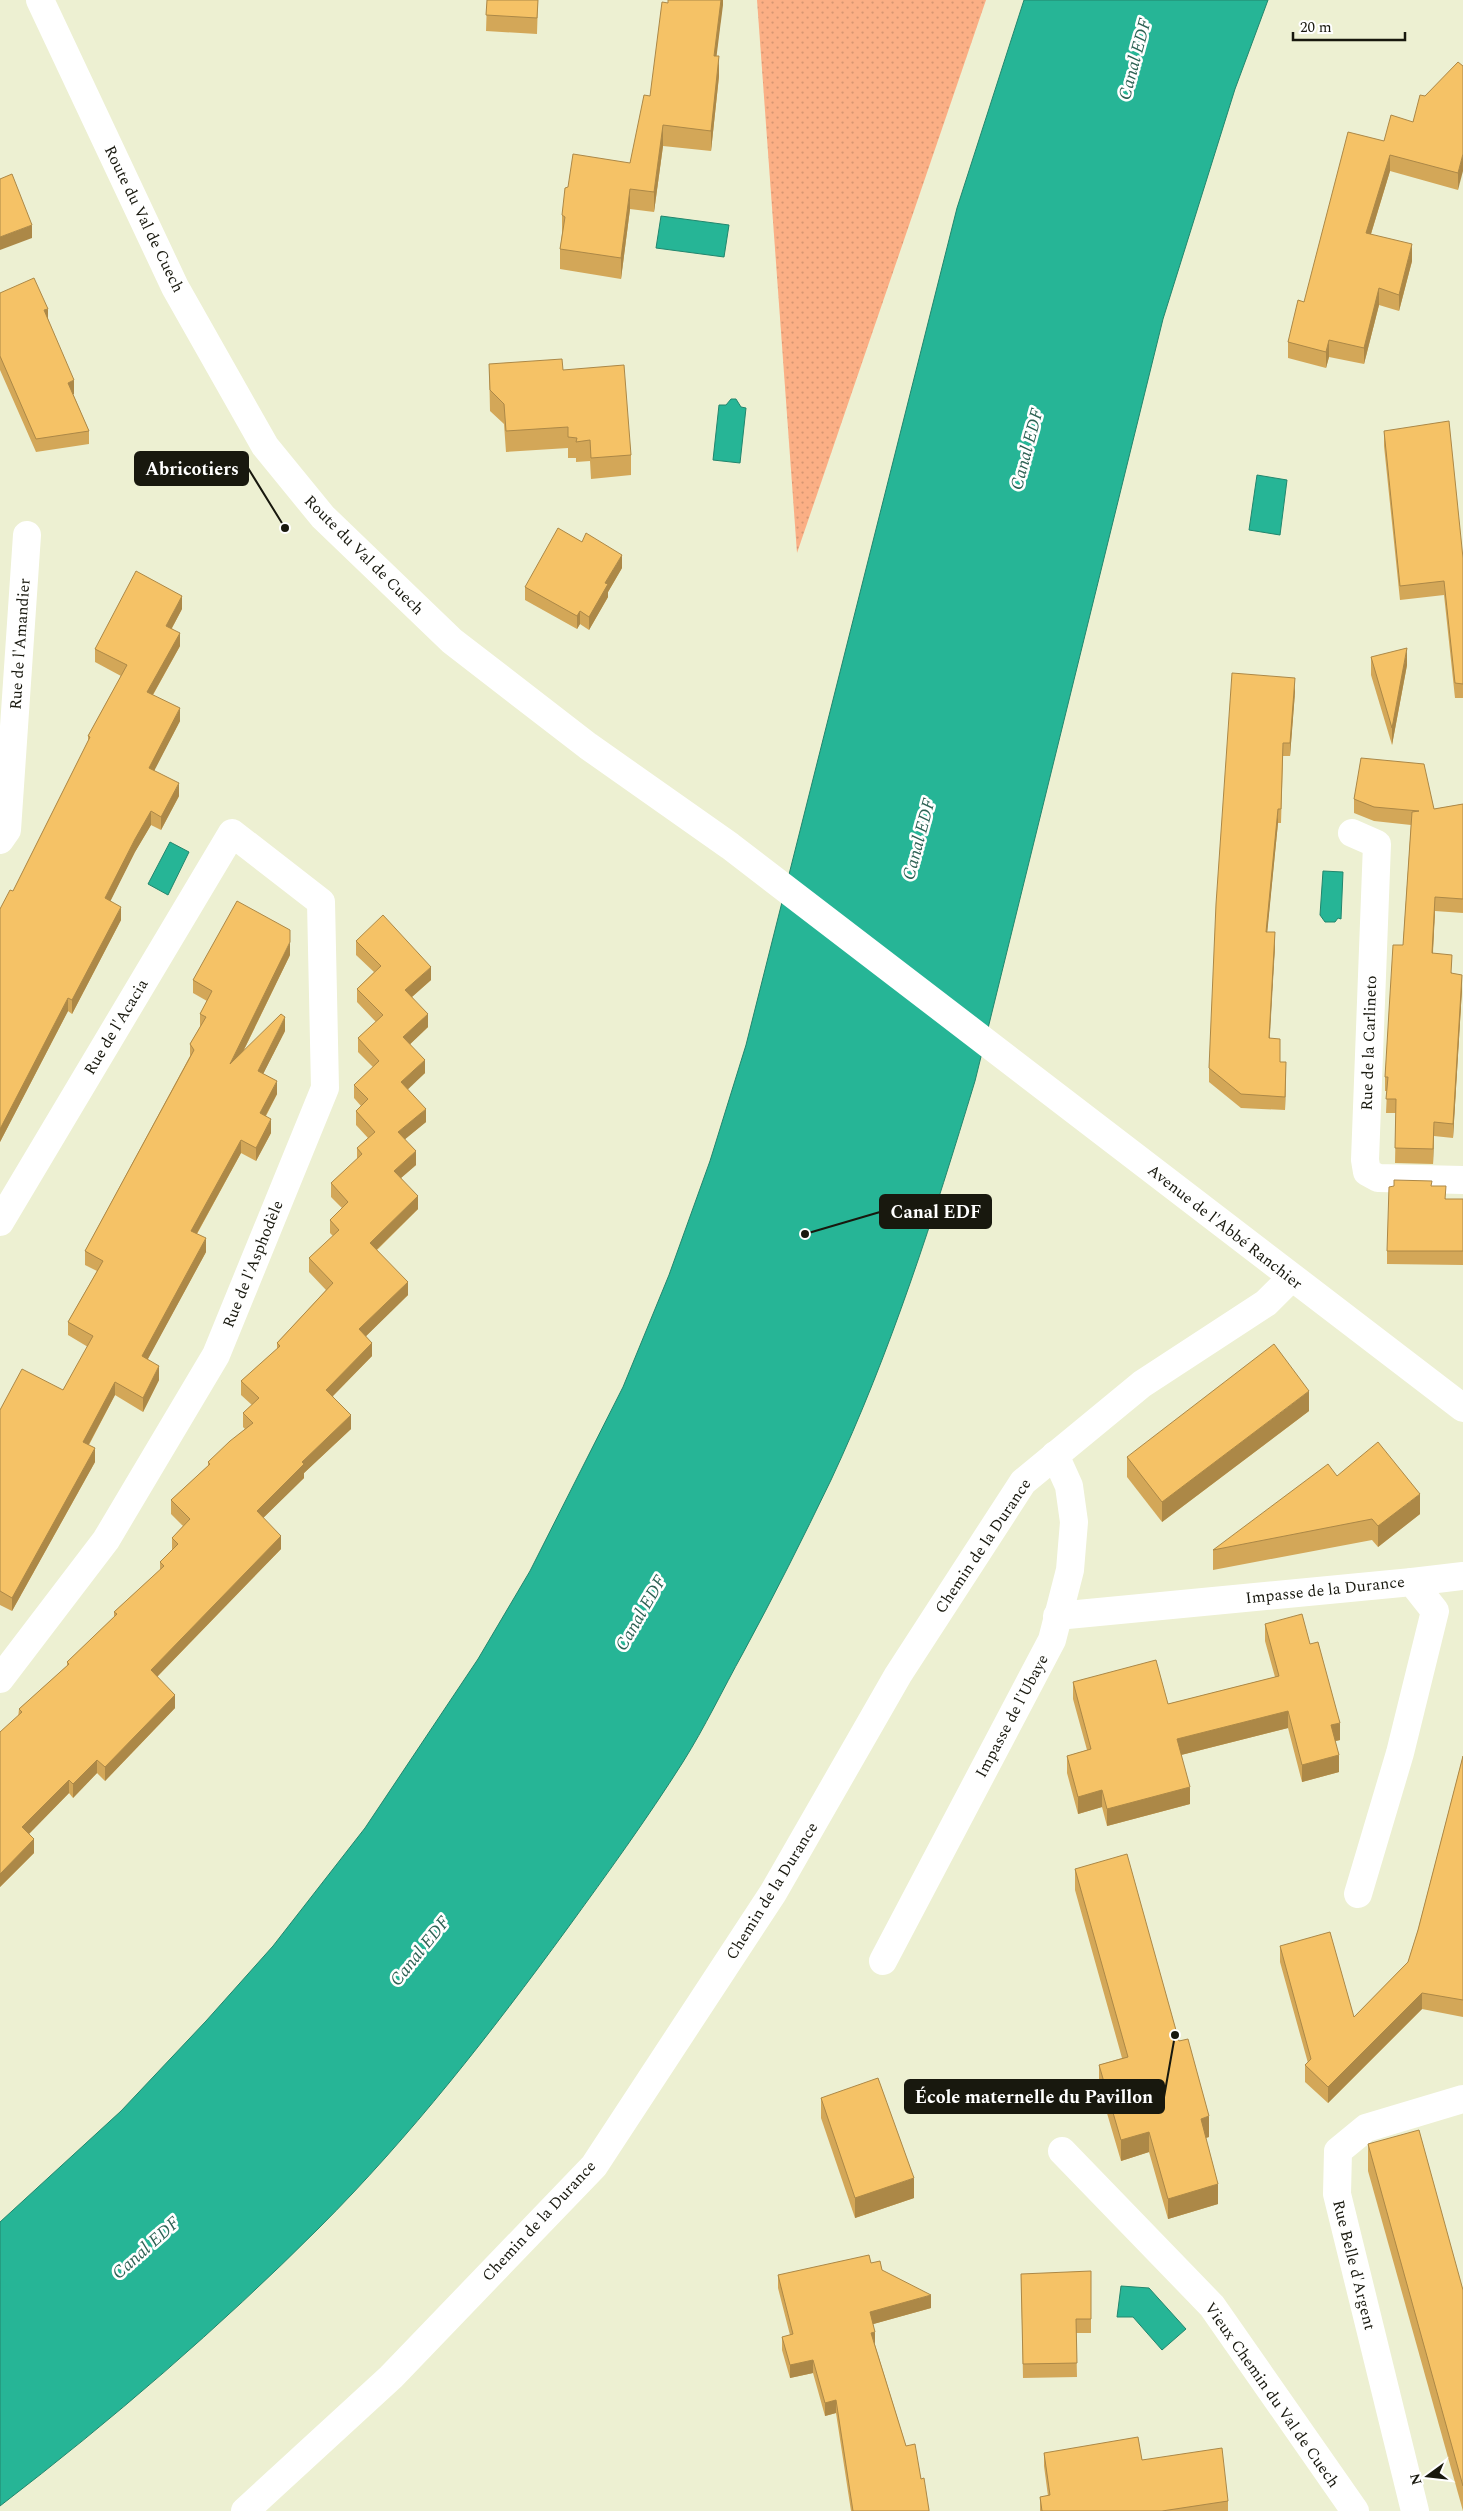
<svg xmlns="http://www.w3.org/2000/svg" width="1463" height="2511" font-family="Spectral,serif">
	<style>
		.grass { fill: url(#grass-dots) }
		.water { fill: #26b596; stroke: #22866d }
		.lines { fill: none; stroke-linecap: round; stroke-linejoin: round }
		.minor { stroke: #fff; stroke-width: 28 }
		.tertiary { stroke: #fff; stroke-width: 28 }
		.wall { fill: #d3a758 }
		.shaded-wall { fill: #ac8847 }
		.building { fill: #f5c266; stroke: #ac8847 }
		.labels { text-anchor: middle; dominant-baseline: central; stroke-width: 5; stroke-linejoin: round; paint-order: stroke }
		.street-label { font-size: 16px; fill: #18180e; stroke: #fff }
		.water-label { font-size: 18px; font-style: italic; fill: #2d6254; stroke: #fff }
		.leader { fill: none; stroke: #18180e; stroke-width: 2 }
		.callout-dot { fill: #18180e; stroke: #fff; stroke-width: 2 }
		.callout { fill: #18180e; stroke: #18180e; stroke-width: 2 }
		.callout-label { font-size: 18px; text-anchor: middle; font-weight: bold; fill: #fff }
	</style>
	<defs>
		<pattern id="grass-dots" width="8" height="8" patternUnits="userSpaceOnUse" patternTransform="scale(1.25)"><rect width="8" height="8" fill="#fbaf85"/><path d="M2 2h.1M6 6h.1" fill="none" stroke="#d69672" stroke-width="1.8" stroke-linecap="round"/></pattern>
	</defs>
	<rect width="100%" height="100%" fill="#edf0d2"/>
	<path class="grass" d="M757,0H986L797,553Z"/>
	<g class="water">
		<path d="M1024,0H1268L1235,89L1163,319L975,1081C934,1216 891,1352 831,1480C803,1538 774,1596 743,1653C723,1689 705,1727 683,1762C647,1819 607,1874 567,1929C491,2033 411,2136 319,2228C219,2328 112,2420 0,2506V2222L121,2111L206,2021L273,1946L365,1828L478,1659L530,1571L623,1387L669,1275L710,1161L746,1045L957,208Z"/>
		<path d="M661,216L729,225L724,257L656,248Z"/>
		<path d="M731,399H736L741,407L746,408L740,463L713,460L719,405H726Z"/>
		<path d="M1257,475L1287,480L1280,535L1249,530Z"/>
		<path d="M170,842L189,852L168,895L148,884Z"/>
		<path d="M1323,871L1343,872L1341,919L1338,918L1335,922H1325L1320,915Z"/>
		<path d="M1121,2286L1149,2288L1186,2329L1162,2350L1133,2317H1117Z"/>
	</g>
	<g class="lines">
		<g class="minor">
			<path d="M1352,833L1377,844L1365,1160L1367,1172L1378,1178L1463,1180"/>
			<path d="M0,840L7,830L27,535"/>
			<path d="M0,1222L232,833L321,902L325,1088L216,1355L106,1540L0,1679"/>
			<path d="M1412,1582L1463,1576"/>
			<path d="M1057,1616L1412,1582L1435,1611L1400,1753L1358,1894"/>
			<path d="M883,1961L1052,1640L1070,1570L1074,1522L1069,1486L1055,1455"/>
			<path d="M1062,2151L1212,2306L1355,2511"/>
			<path d="M245,2511L391,2377L594,2166L773,1893L898,1675L1023,1482L1142,1384L1266,1303L1291,1278"/>
			<path d="M1415,2511L1337,2194L1338,2151L1366,2128L1463,2099"/>
		</g>
		<path class="tertiary" d="M40,0L175,287L265,446L323,517L452,641L588,746L730,846L1463,1408"/>
	</g>
	<g class="wall">
		<path d="M487,0H538L537,34L486,31Z"/>
		<path d="M723,0L716,56L719,76L711,151L663,146L654,212L630,209L621,279L560,269V249L562,234V215L630,163L650,96L668,3Z"/>
		<path d="M1463,66L1458,190L1390,171L1371,234L1412,261L1399,311L1379,305L1364,364L1329,357L1326,368L1288,358V342L1304,302L1384,141L1413,122L1425,96Z"/>
		<path d="M0,293L48,319L74,394H73L89,431V444L36,452L0,370Z"/>
		<path d="M489,364L563,370L631,455V475L591,479L590,461L576,462V458H568V448L506,452L504,424L490,411Z"/>
		<path d="M1384,431L1463,558V698H1455L1444,595L1400,600L1384,446Z"/>
		<path d="M622,568L608,592V597L589,630L580,624L577,629L525,600V587Z"/>
		<path d="M182,609L172,628L180,646L153,695L180,721L154,770L179,796L161,830L151,825L135,852L110,901L121,920L72,1014L68,1011L0,1142V909L13,891L88,741V736L121,676L95,662V649Z"/>
		<path d="M1371,657L1407,665L1392,745L1371,675Z"/>
		<path d="M1295,692L1290,756H1283L1281,823H1278L1267,932L1275,946L1269,1038L1286,1075L1285,1110L1241,1108L1209,1082V1068Z"/>
		<path d="M1354,799L1434,809L1463,804V913L1435,911L1433,953L1452,973L1462,989L1453,1138L1434,1136L1433,1164L1395,1163L1396,1113H1386L1387,1091H1385V1077L1403,945L1411,825L1374,821L1354,813Z"/>
		<path d="M356,941L431,980L412,997L428,1027L410,1044L425,1073L407,1089L426,1122L405,1139L416,1165L401,1178L418,1209L377,1250L408,1295L366,1336L372,1356L333,1396L351,1429L304,1473V1478L263,1518L281,1549L157,1677L175,1708L105,1781L97,1773L73,1798L69,1793L29,1834L34,1853L0,1887L19,1709L67,1666V1662L114,1617V1612L160,1570V1562L172,1550V1538L183,1526L171,1514V1500L208,1466V1462L245,1429L243,1427V1413L252,1405L241,1395V1381L277,1349V1343L326,1290L309,1272V1258L333,1236L330,1233V1220L342,1208L331,1197V1183L357,1159V1148L368,1138L356,1125V1111L361,1106L354,1098V1085L373,1067L358,1052V1038L376,1022L357,1002V989L374,972L356,955Z"/>
		<path d="M290,955L243,1052L285,1031L263,1074L277,1094L266,1116L271,1133L256,1161L241,1153L197,1234L206,1252L147,1360L159,1380L143,1412L115,1395L89,1445L95,1462L12,1611L0,1605V1410L63,1390L88,1347L68,1335V1322L97,1271L85,1265V1251L190,1056V1044L200,1027V1014L207,1001L193,993V980Z"/>
		<path d="M1432,1186L1446,1199H1463V1265L1387,1264V1251Z"/>
		<path d="M1309,1411L1162,1522L1127,1477V1457Z"/>
		<path d="M1337,1476L1420,1514L1378,1547L1372,1540L1213,1570V1550Z"/>
		<path d="M1265,1624L1310,1644L1340,1740L1335,1741L1339,1772L1302,1782L1288,1728L1181,1755L1190,1804L1107,1826L1102,1807L1078,1814L1067,1773V1756L1087,1750L1073,1699V1682L1168,1704L1275,1677L1265,1641Z"/>
		<path d="M1463,1756V2017L1422,2009L1328,2103L1305,2082V2065L1308,2063L1280,1962V1946L1354,2017L1408,1962L1418,1930Z"/>
		<path d="M1075,1869L1179,2041L1209,2137L1206,2138L1218,2204L1168,2219L1149,2152L1121,2161L1099,2086V2065L1122,2058L1075,1890Z"/>
		<path d="M821,2098L914,2198L855,2218L821,2118Z"/>
		<path d="M1368,2144L1463,2290V2511L1368,2171Z"/>
		<path d="M871,2263L882,2270L931,2308L873,2324L875,2345L906,2446L921,2479L929,2511H851L836,2413L825,2416L813,2373L790,2378L782,2350V2337L790,2335L778,2288V2275Z"/>
		<path d="M1021,2274L1091,2319V2333H1076L1077,2377L1023,2378Z"/>
		<path d="M1044,2453L1142,2460L1228,2501V2511H1040V2497L1048,2496L1044,2466Z"/>
	</g>
	<g class="shaded-wall">
		<path d="M721,0H723V5L714,76V56Z"/>
		<path d="M719,56V76L711,151V131Z"/>
		<path d="M663,125V146L654,212V192Z"/>
		<path d="M1463,154V171L1458,190V173Z"/>
		<path d="M1390,155V171L1366,250V233Z"/>
		<path d="M630,189V209L621,279V258Z"/>
		<path d="M32,225V238L0,250V237Z"/>
		<path d="M1412,244V261L1399,311V295Z"/>
		<path d="M1379,288V305L1364,364V348Z"/>
		<path d="M48,309V322L44,310Z"/>
		<path d="M1329,340V357L1326,368V352Z"/>
		<path d="M74,380V394L68,396V383Z"/>
		<path d="M622,555V568L608,592V597L589,630V617L605,583Z"/>
		<path d="M182,596V609L166,639V626Z"/>
		<path d="M580,611V624L577,629V616Z"/>
		<path d="M180,633V646L147,705V692Z"/>
		<path d="M1407,648V665L1392,745V728Z"/>
		<path d="M1295,678V692L1290,756V743Z"/>
		<path d="M180,708V721L149,781V768Z"/>
		<path d="M179,783V796L161,830V817Z"/>
		<path d="M1278,809V823L1266,945V932Z"/>
		<path d="M151,811V825L135,852L105,912V898L135,839Z"/>
		<path d="M1435,897V911L1432,967V953Z"/>
		<path d="M121,907V920L72,1014V1000Z"/>
		<path d="M1275,932V946L1269,1052V1038Z"/>
		<path d="M290,942V955L230,1078V1064Z"/>
		<path d="M431,967V980L405,1003V990Z"/>
		<path d="M1462,975V989L1453,1138V1124Z"/>
		<path d="M68,998V1011L0,1142V1129Z"/>
		<path d="M428,1014V1027L403,1051V1037Z"/>
		<path d="M285,1017V1031L258,1084V1071Z"/>
		<path d="M425,1060V1073L401,1096V1082Z"/>
		<path d="M1286,1062V1075L1285,1110V1097Z"/>
		<path d="M277,1081V1094L260,1126V1113Z"/>
		<path d="M426,1109V1122L398,1145V1132Z"/>
		<path d="M271,1119V1133L256,1161V1148Z"/>
		<path d="M1434,1122V1136L1433,1164V1149Z"/>
		<path d="M241,1140V1153L191,1244V1231Z"/>
		<path d="M416,1151V1165L394,1184V1171Z"/>
		<path d="M418,1196V1209L370,1256V1243Z"/>
		<path d="M206,1238V1252L142,1370V1356Z"/>
		<path d="M408,1282V1295L359,1343V1329Z"/>
		<path d="M372,1343V1356L326,1403V1390Z"/>
		<path d="M159,1366V1380L143,1412V1398Z"/>
		<path d="M115,1382V1395L83,1455V1442Z"/>
		<path d="M1309,1391V1411L1162,1522V1502Z"/>
		<path d="M351,1415V1429L304,1473V1478L257,1524V1511L302,1462Z"/>
		<path d="M95,1448V1462L12,1611V1598Z"/>
		<path d="M1420,1494V1514L1378,1547V1526Z"/>
		<path d="M281,1536V1549L151,1683V1670Z"/>
		<path d="M175,1695V1708L105,1781V1767Z"/>
		<path d="M1288,1711V1728L1177,1756V1739Z"/>
		<path d="M1340,1723V1740L1331,1742V1725Z"/>
		<path d="M1339,1755V1772L1302,1782V1765Z"/>
		<path d="M97,1760V1773L73,1798V1784Z"/>
		<path d="M69,1780V1793L22,1841V1827Z"/>
		<path d="M1190,1787V1804L1107,1826V1809Z"/>
		<path d="M1102,1790V1807L1078,1814V1797Z"/>
		<path d="M34,1839V1853L0,1887V1874Z"/>
		<path d="M1422,1993V2009L1328,2103V2087Z"/>
		<path d="M1209,2116V2137L1201,2139V2119Z"/>
		<path d="M1149,2132V2152L1121,2161V2140Z"/>
		<path d="M914,2178V2198L855,2218V2198Z"/>
		<path d="M1218,2184V2204L1168,2219V2199Z"/>
		<path d="M931,2295V2308L870,2325V2312Z"/>
		<path d="M875,2332V2345L871,2333Z"/>
		<path d="M813,2360V2373L790,2378V2365Z"/>
		<path d="M836,2400V2413L825,2416V2403Z"/>
	</g>
	<g class="building">
		<path d="M487,0H538L537,18L486,15Z"/>
		<path d="M668,0H721L714,56H719L711,131L663,125L654,192L630,189L621,258L560,249L565,217L562,215L565,188L568,187L573,154L630,163L644,95L650,96L662,2L668,3Z"/>
		<path d="M1458,62L1463,66V154L1458,173L1390,155L1366,233L1412,244L1399,295L1379,288L1364,348L1329,340L1326,352L1288,342L1298,300L1304,302L1348,132L1384,141L1391,115L1413,122L1420,95L1425,96Z"/>
		<path d="M12,174L32,225L0,237V179Z"/>
		<path d="M34,278L48,309L44,310L74,380L68,383L89,431L36,439L0,356V293Z"/>
		<path d="M562,359L563,370L624,365L631,455L591,458L590,440L576,442L577,438L568,437V427L506,431L504,404L490,390L489,364Z"/>
		<path d="M1449,421L1463,558V684L1455,683L1444,581L1400,586L1384,431Z"/>
		<path d="M558,528L582,542L586,533L622,555L605,583L608,584L589,617L580,611L577,616L525,587Z"/>
		<path d="M136,571L182,596L166,626L180,633L147,692L180,708L149,768L179,783L161,817L151,811L135,839L105,898L121,907L72,1000L68,998L0,1129V909L10,890L13,891L90,737L88,736L127,665L95,649Z"/>
		<path d="M1407,648L1392,728L1371,657Z"/>
		<path d="M1232,673L1295,678L1290,743H1283L1281,809H1278L1266,932H1275L1269,1038L1280,1039V1062H1286L1285,1097L1241,1094L1209,1068L1216,904Z"/>
		<path d="M1361,758L1424,764L1434,809L1463,804V899L1435,897L1432,953L1452,955L1451,973L1462,975L1453,1124L1434,1122L1433,1149L1395,1148L1396,1099H1386L1388,1077H1385L1393,945H1403L1412,812L1419,811L1374,807L1354,799Z"/>
		<path d="M237,901L290,930V942L230,1064L281,1014L285,1017L258,1071L277,1081L260,1113L271,1119L256,1148L241,1140L191,1231L206,1238L142,1356L159,1366L143,1398L115,1382L83,1442L95,1448L12,1598L0,1591V1410L22,1369L63,1390L93,1336L68,1322L103,1261L85,1251L194,1050L190,1044L206,1017L200,1014L212,991L193,980Z"/>
		<path d="M383,915L431,967L405,990L428,1014L403,1037L425,1060L401,1082L426,1109L398,1132L416,1151L394,1171L418,1196L370,1243L408,1282L359,1329L372,1343L326,1390L351,1415L302,1462L304,1464L257,1511L281,1536L151,1670L175,1695L105,1767L97,1760L73,1784L69,1780L22,1827L34,1839L0,1874V1732L22,1712L19,1709L69,1664L67,1662L117,1614L114,1612L164,1566L160,1562L178,1544L172,1538L190,1519L171,1500L210,1464L208,1462L230,1441L253,1423L243,1413L259,1398L241,1381L280,1346L277,1343L333,1283L309,1258L339,1230L330,1220L348,1202L331,1183L362,1154L357,1148L375,1132L356,1111L368,1099L354,1085L379,1061L358,1038L383,1015L357,989L381,966L356,941Z"/>
		<path d="M1394,1180L1432,1181L1431,1186H1446L1445,1199H1463V1251H1387L1389,1187L1394,1186Z"/>
		<path d="M1274,1344L1309,1391L1162,1502L1127,1457Z"/>
		<path d="M1378,1442L1420,1494L1378,1526L1372,1519L1213,1550L1328,1464L1337,1476Z"/>
		<path d="M1302,1614L1310,1644L1318,1642L1340,1723L1331,1725L1339,1755L1302,1765L1288,1711L1177,1739L1190,1787L1107,1809L1102,1790L1078,1797L1067,1756L1091,1749L1073,1682L1156,1660L1168,1704L1279,1676L1265,1624Z"/>
		<path d="M1463,1756V2000L1422,1993L1328,2087L1305,2065L1311,2059L1280,1946L1330,1932L1354,2017L1408,1962L1418,1930Z"/>
		<path d="M1127,1854L1179,2041L1188,2039L1209,2116L1201,2119L1218,2184L1168,2199L1149,2132L1121,2140L1099,2065L1128,2057L1075,1869Z"/>
		<path d="M878,2078L914,2178L855,2198L821,2098Z"/>
		<path d="M1419,2130L1463,2290V2486L1368,2144Z"/>
		<path d="M869,2255L871,2263L880,2261L882,2270L931,2295L870,2312L875,2332L871,2333L906,2446L915,2444L921,2479L924,2478L929,2510V2511H853L836,2400L825,2403L813,2360L790,2365L782,2337L793,2334L778,2275Z"/>
		<path d="M1091,2271V2319H1076L1077,2363L1023,2364L1021,2274Z"/>
		<path d="M1138,2437L1142,2460L1222,2448L1228,2501L1162,2511H1042L1040,2497L1050,2495L1044,2453Z"/>
	</g>
	<g class="labels">
		<g class="street-label">
			<text transform="translate(144 219) rotate(64)">Route du Val de Cuech</text>
			<text transform="translate(364 555) rotate(45)">Route du Val de Cuech</text>
			<text transform="translate(20 644) rotate(-86)">Rue de l'Amandier</text>
			<text transform="translate(116 1027) rotate(-59)">Rue de l'Acacia</text>
			<text transform="translate(1369 1043) rotate(-88)">Rue de la Carlineto</text>
			<text transform="translate(1225 1227) rotate(38)">Avenue de l'Abbé Ranchier</text>
			<text transform="translate(253 1264) rotate(-68)">Rue de l'Asphodèle</text>
			<text transform="translate(983 1546) rotate(-56)">Chemin de la Durance</text>
			<text transform="translate(1325 1590) rotate(-6)">Impasse de la Durance</text>
			<text transform="translate(1012 1716) rotate(-62)">Impasse de l'Ubaye</text>
			<text transform="translate(772 1891) rotate(-58)">Chemin de la Durance</text>
			<text transform="translate(539 2221) rotate(-47)">Chemin de la Durance</text>
			<text transform="translate(1354 2265) rotate(76)">Rue Belle d'Argent</text>
			<text transform="translate(1272 2395) rotate(55)">Vieux Chemin du Val de Cuech</text>
		</g>
		<g class="water-label">
			<text transform="translate(1135 59) rotate(-75)">Canal EDF</text>
			<text transform="translate(1027 449) rotate(-75)">Canal EDF</text>
			<text transform="translate(919 839) rotate(-75)">Canal EDF</text>
			<text transform="translate(641 1613) rotate(-60)">Canal EDF</text>
			<text transform="translate(420 1951) rotate(-51)">Canal EDF</text>
			<text transform="translate(146 2248) rotate(-42)">Canal EDF</text>
		</g>
	</g>
	<path class="leader" d="M285 528L248 468M805 1234L880 1212M1175 2035L1164 2097"/>
	<g class="callout-dot">
		<circle cx="285" cy="528" r="5"/>
		<circle cx="805" cy="1234" r="5"/>
		<circle cx="1175" cy="2035" r="5"/>
	</g>
	<g class="callout">
		<rect x="135" y="452" width="113" height="33" rx="5"/>
		<rect x="880" y="1195" width="111" height="33" rx="5"/>
		<rect x="905" y="2080" width="259" height="33" rx="5"/>
	</g>
	<g class="callout-label">
		<text x="192" y="475">Abricotiers</text>
		<text x="936" y="1218">Canal EDF</text>
		<text x="1034" y="2103">École maternelle du Pavillon</text>
	</g>
	<g transform="translate(1428 2476) rotate(255)" stroke="#ffffff" stroke-width="4" paint-order="stroke">
	<path d="M0-4L9 19L0 12L-9 19Z" fill="#18180e"/>
	<text y="-8" font-size="14" font-weight="bold" text-anchor="middle" fill="#18180e">N</text>
	</g>
	<path d="M1293 32v8h112v-8" fill="none" stroke="#18180e" stroke-width="2.5"/>
	<text x="1300" y="32" font-size="15" fill="#18180e" stroke="#ffffff" stroke-width="4" paint-order="stroke">20 m</text>
</svg>
